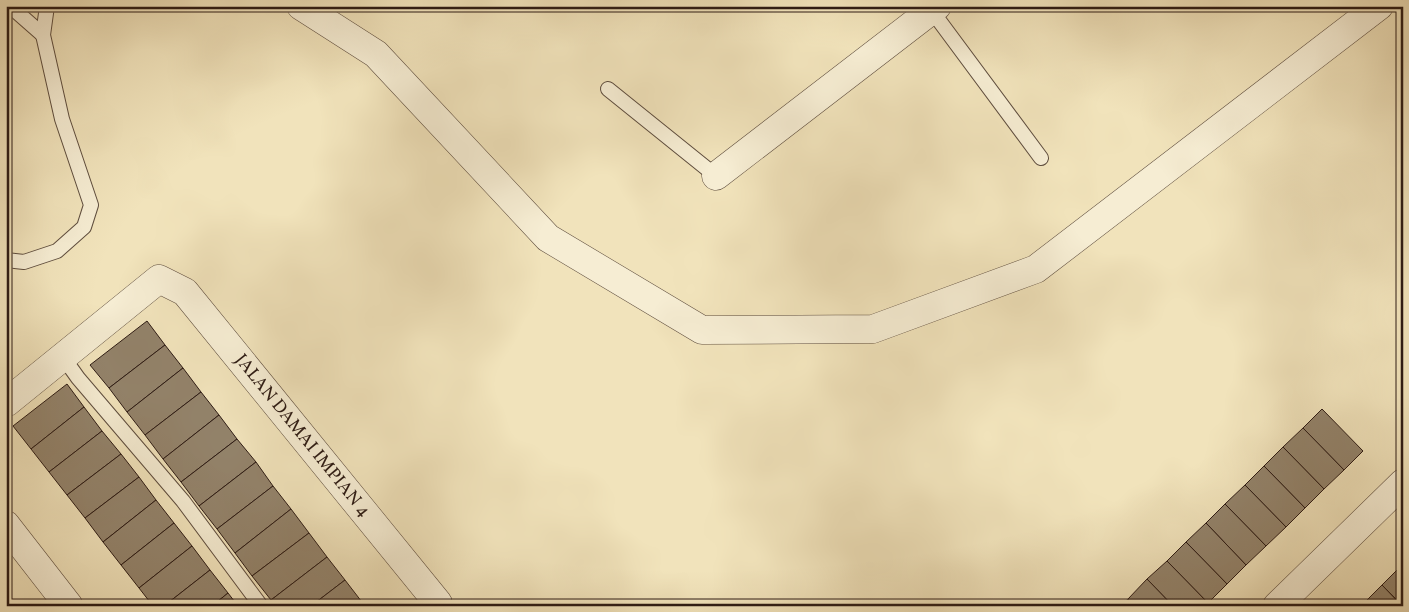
<svg xmlns="http://www.w3.org/2000/svg" width="1409" height="612" font-family="Vollkorn,serif">
	<style>
		.building { fill: #93836b; stroke: #2d1b14 }
		.lines { fill: none; stroke-linecap: round; stroke-linejoin: round }
		.lane-casing { stroke: #5e4d3e; stroke-width: 16 }
		.street-casing { stroke: #5e4d3e; stroke-width: 29 }
		.lane { stroke: #f6edd3; stroke-width: 14 }
		.street { stroke: #f6edd3; stroke-width: 28 }
		.labels { text-anchor: middle; dominant-baseline: central; stroke-width: 4; stroke-linejoin: round; paint-order: stroke }
		.street-label { font-size: 18px; fill: #2d1b14; stroke: #f6edd3 }
	</style>
	<rect width="100%" height="100%" fill="#f1e3bb"/>
	<filter id="stains"><feTurbulence type="fractalNoise" baseFrequency=".004" numOctaves="4"/><feColorMatrix values="0 0 0 0 .2 0 0 0 0 .09 0 0 0 0 .02 0 0 0 .5 -.17"/></filter>
	<radialGradient id="worn" r=".72"><stop offset=".6" stop-color="#630" stop-opacity="0"/><stop offset="1" stop-color="#630" stop-opacity=".3"/></radialGradient>
	<g class="building">
		<path d="M147,321L165,345L109,388L90,365Z"/>
		<path d="M165,345L183,368L127,412L109,388Z"/>
		<path d="M183,368L201,392L145,435L127,412Z"/>
		<path d="M67,384L84,407L31,449L13,426Z"/>
		<path d="M201,392L219,415L163,459L145,435Z"/>
		<path d="M84,407L102,431L49,472L31,449Z"/>
		<path d="M1322,409L1363,451L1344,470L1303,428Z"/>
		<path d="M219,415L237,439L181,482L163,459Z"/>
		<path d="M1303,428L1344,470L1324,489L1283,447Z"/>
		<path d="M102,431L121,454L67,495L49,472Z"/>
		<path d="M237,439L256,462L199,506L181,482Z"/>
		<path d="M1283,447L1324,489L1305,508L1264,466Z"/>
		<path d="M121,454L139,477L85,518L67,495Z"/>
		<path d="M256,462L273,486L217,529L199,506Z"/>
		<path d="M1264,466L1305,508L1286,527L1245,485Z"/>
		<path d="M139,477L156,500L103,542L85,518Z"/>
		<path d="M1245,485L1286,527L1266,546L1225,504Z"/>
		<path d="M273,486L291,509L235,553L217,529Z"/>
		<path d="M156,500L174,523L121,565L103,542Z"/>
		<path d="M1225,504L1266,546L1246,565L1206,523Z"/>
		<path d="M291,509L309,533L252,576L235,553Z"/>
		<path d="M174,523L192,546L139,588L121,565Z"/>
		<path d="M1206,523L1246,565L1227,584L1186,542Z"/>
		<path d="M309,533L327,557L271,600L252,576Z"/>
		<path d="M1186,542L1227,584L1208,603L1167,561Z"/>
		<path d="M192,546L210,570L164,606H153L139,588Z"/>
		<path d="M327,557L345,580L311,606H275L271,600Z"/>
		<path d="M1167,561L1208,603L1205,606H1173L1147,579Z"/>
		<path d="M1401,566L1403,568V606L1382,585Z"/>
		<path d="M210,570L228,593L212,606H164Z"/>
		<path d="M1147,579L1173,606H1134L1128,599Z"/>
		<path d="M345,580L365,606H311Z"/>
		<path d="M1382,585L1402,606H1365L1363,604Z"/>
		<path d="M228,593L238,606H212Z"/>
		<path d="M1128,599L1134,606H1120Z"/>
	</g>
	<g class="lines">
		<g class="lane-casing">
			<g id="lane">
				<path d="M10,6L43,35"/>
				<path d="M929,7L1041,158"/>
				<path d="M608,89L716,176"/>
				<path d="M6,260L24,262L57,251L84,227L91,205L62,119L43,35L47,6"/>
				<path d="M63,357L78,378L183,501L261,606"/>
			</g>
		</g>
		<g class="street-casing">
			<g id="street">
				<path d="M301,6L376,54L548,238L702,330L873,329L1036,269L1379,6"/>
				<path d="M716,176L937,6"/>
				<path d="M6,403L159,279L185,292L438,603L437,606"/>
				<path d="M6,525L69,606"/>
				<path d="M1277,606L1403,483"/>
			</g>
		</g>
		<use href="#lane" class="lane"/>
		<use href="#street" class="street"/>
	</g>
	<g class="labels">
		<g class="street-label">
			<text transform="translate(302 436) rotate(51)">JALAN DAMAI IMPIAN 4</text>
		</g>
	</g>
	<rect width="1409" height="612" fill="none" stroke="#f1e3bb" stroke-width="25"/>
	<rect x="8" y="8" width="1394" height="597" fill="none" stroke="#2d1b14" stroke-width="2.5"/>
	<rect x="12" y="12" width="1384" height="587" fill="none" stroke="#2d1b14"/>
	<rect width="100%" height="100%" filter="url(#stains)"/>
	<rect width="100%" height="100%" fill="url(#worn)"/>
</svg>
